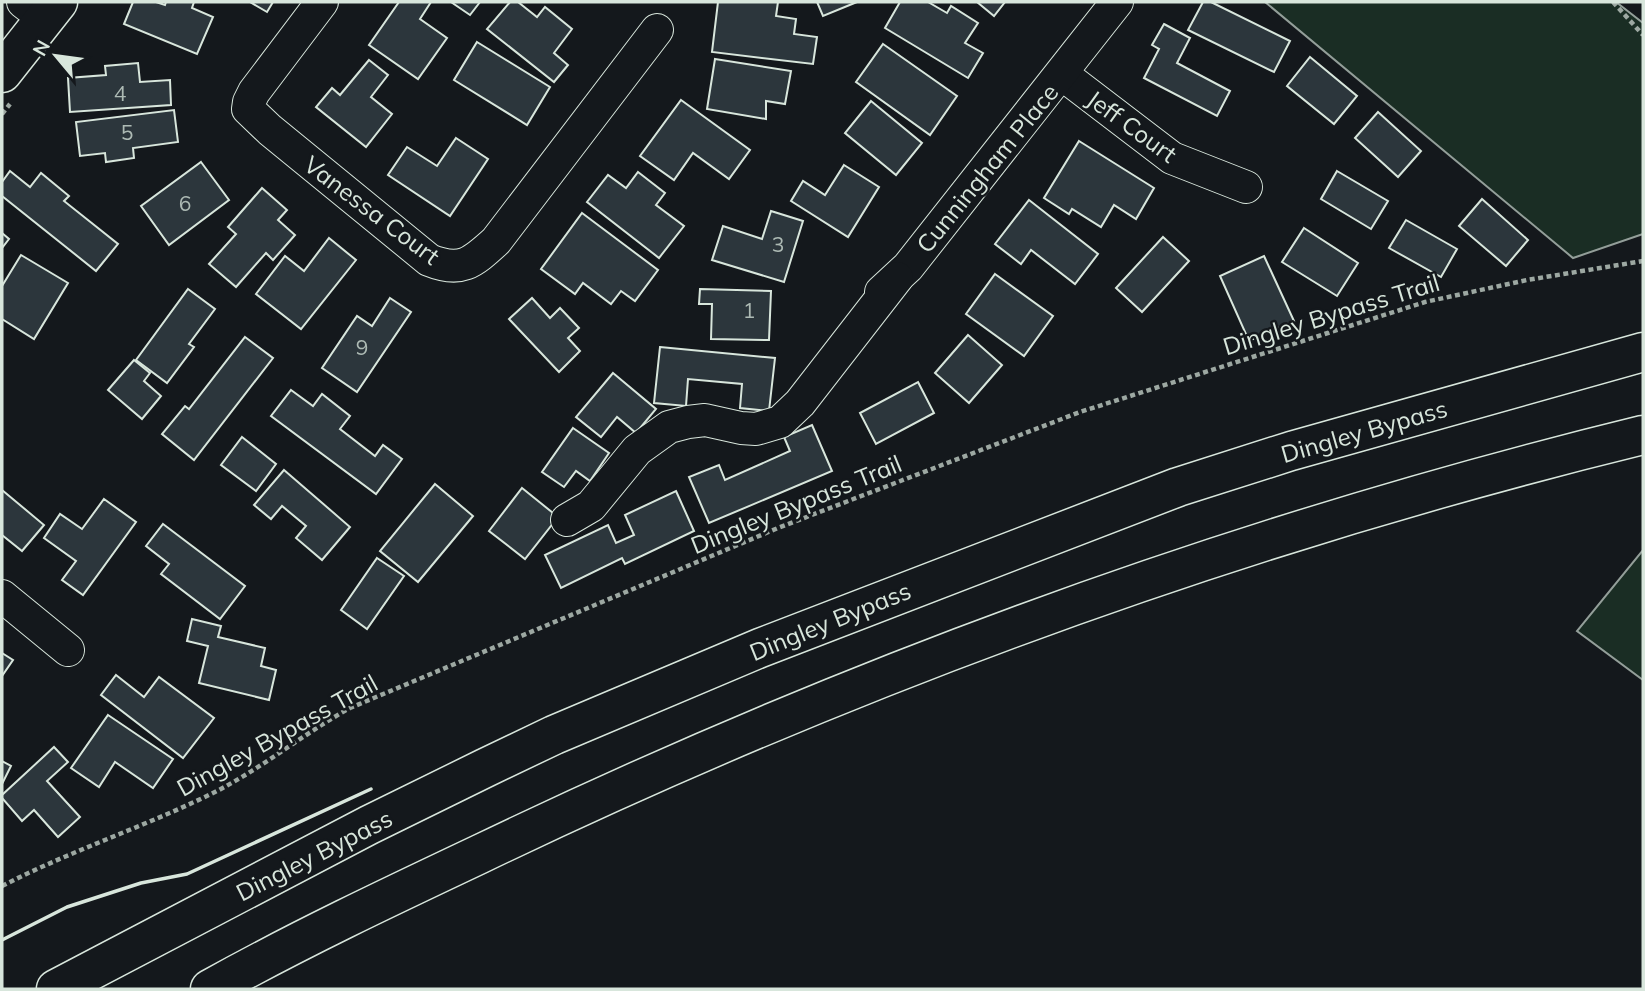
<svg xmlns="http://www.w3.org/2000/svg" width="1645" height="991" font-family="Mulish,sans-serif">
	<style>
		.green { fill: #1a2d24; stroke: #939e99; stroke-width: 2 }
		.building { fill: #2c363c; stroke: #d8e6dc; stroke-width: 2 }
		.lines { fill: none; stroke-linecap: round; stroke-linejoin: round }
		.minor-casing { stroke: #d8e6dc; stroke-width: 34 }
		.major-casing { stroke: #d8e6dc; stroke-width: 41 }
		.highway-casing { stroke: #d8e6dc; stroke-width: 41 }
		.path { stroke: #9da8a2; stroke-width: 4.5; stroke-dasharray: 5 3.5; stroke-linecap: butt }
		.minor { stroke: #14181c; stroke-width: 32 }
		.major { stroke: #14181c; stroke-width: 38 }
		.highway { stroke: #14181c; stroke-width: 38 }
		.wall { stroke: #d8e6dc; stroke-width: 3.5 }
		.labels { text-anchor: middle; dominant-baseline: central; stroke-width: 5; stroke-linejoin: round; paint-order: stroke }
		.number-label { font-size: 21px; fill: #adbab4 }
		.street-label { font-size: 24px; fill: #d8e6dc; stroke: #14181c }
	</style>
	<rect width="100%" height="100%" fill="#14181c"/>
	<g class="green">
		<path d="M1265,2H1616L1643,23V234L1573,258Z"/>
		<path d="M1643,550V680L1577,631Z"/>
	</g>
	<g class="building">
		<path d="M133,2H156L165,5L166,2H194L192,8L213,17L197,54L124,24Z"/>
		<path d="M250,2H273L267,12Z"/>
		<path d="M399,2H431L420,19L447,38L418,79L369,45Z"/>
		<path d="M451,2H480L470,15Z"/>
		<path d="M510,2H518L537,17L545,7L572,29L554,53L568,65L554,82L487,29Z"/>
		<path d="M718,2H778L776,16L796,19L794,34L817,37L813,64L712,52Z"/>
		<path d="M817,2H857L823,16Z"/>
		<path d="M900,2H928L947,13L951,6L978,23L965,43L983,53L968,78L885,28Z"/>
		<path d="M977,2H1005L994,16Z"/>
		<path d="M1203,2H1211L1290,41L1274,72L1188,30Z"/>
		<path d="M1164,24L1190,38L1177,63L1230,91L1217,116L1144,78L1159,49L1152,45Z"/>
		<path d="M477,42L550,87L527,125L454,80Z"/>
		<path d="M883,44L957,96L930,135L856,82Z"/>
		<path d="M1310,57L1357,96L1334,124L1287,86Z"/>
		<path d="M715,59L791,71L785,104L766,101V119L707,109Z"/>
		<path d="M369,60L388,75L371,97L392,114L366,147L316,107L332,88L340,95Z"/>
		<path d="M138,63L140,82L170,80L171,105L70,112L68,78L106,75L105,66Z"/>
		<path d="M681,100L750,150L729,179L693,153L674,180L640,156Z"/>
		<path d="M871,101L922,143L896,175L845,133Z"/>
		<path d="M174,110L178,142L133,148L134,158L106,162L105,153L80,156L76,122Z"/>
		<path d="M1378,112L1421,151L1398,177L1355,138Z"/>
		<path d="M456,138L488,159L450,216L388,175L407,147L437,166Z"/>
		<path d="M1079,141L1154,188L1136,219L1114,205L1101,227L1072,209L1069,214L1044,198Z"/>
		<path d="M201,162L229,200L169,245L141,206Z"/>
		<path d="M844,165L879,187L848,237L791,201L803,181L825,195Z"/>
		<path d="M10,171L30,187L41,173L69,196L64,201L118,244L96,271L2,196V182Z"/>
		<path d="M1337,171L1388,201L1371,229L1321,199Z"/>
		<path d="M638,172L665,193L656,205L684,226L659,258L587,202L608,175L626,188Z"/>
		<path d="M262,188L287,210L278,220L295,235L273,260L266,253L236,287L209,264L236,234L228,227Z"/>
		<path d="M1482,199L1528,240L1506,266L1459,226Z"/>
		<path d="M1029,200L1098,254L1075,284L1031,250L1021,264L995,244Z"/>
		<path d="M771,211L803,221L784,282L712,260L723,226L762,239Z"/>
		<path d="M582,213L658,270L635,301L621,291L611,304L583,283L575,294L541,269Z"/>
		<path d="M1406,220L1457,249L1441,277L1389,248Z"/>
		<path d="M1304,228L1358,263L1337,296L1282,262Z"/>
		<path d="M2,233L9,239L2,248Z"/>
		<path d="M1163,237L1189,261L1142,312L1116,288Z"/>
		<path d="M329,238L356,260L301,329L256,294L285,256L304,271Z"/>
		<path d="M21,255L68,283L34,339L2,319V286Z"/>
		<path d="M1264,256L1294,321L1249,341L1220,276Z"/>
		<path d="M995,274L1053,316L1024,356L966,314Z"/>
		<path d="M188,289L215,309L189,344L194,347L167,383L136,360Z"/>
		<path d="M700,289L771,291L769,340L711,339L712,304H699Z"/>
		<path d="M390,298L411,312L357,392L322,368L357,316L372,326Z"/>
		<path d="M532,298L550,318L560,308L579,328L568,338L580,351L559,372L509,319Z"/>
		<path d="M968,335L1002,365L969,403L935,373Z"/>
		<path d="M245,337L273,358L194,460L162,434L185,406L189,409Z"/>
		<path d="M660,347L775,358L769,411L740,408L742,384L688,379L686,406L654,403Z"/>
		<path d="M134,360L150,373L144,381L161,396L142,419L108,390Z"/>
		<path d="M613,373L656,409L636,433L617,417L601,437L576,417Z"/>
		<path d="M918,382L934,413L876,444L860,413Z"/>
		<path d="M291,390L313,406L322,394L350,416L340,429L375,456L383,445L402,459L376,494L271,416Z"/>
		<path d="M812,425L832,471L709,523L689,477L719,465L725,480L790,451L784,437Z"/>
		<path d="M573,428L609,453L590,481L576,471L564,487L542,472Z"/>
		<path d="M242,437L276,464L256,491L221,465Z"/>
		<path d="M284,470L350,527L322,560L296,538L306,526L282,506L271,519L254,505Z"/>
		<path d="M435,484L473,516L418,582L380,551Z"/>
		<path d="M522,488L558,517L525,559L489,531Z"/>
		<path d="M2,490L44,525L22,551L2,535Z"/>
		<path d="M676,491L694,531L625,564L622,558L561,588L545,555L608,525L616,543L634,535L625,515Z"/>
		<path d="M104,499L136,522L83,595L62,580L76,561L44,538L60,514L82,529Z"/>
		<path d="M163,524L245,586L220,619L161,574L169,564L146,546Z"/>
		<path d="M377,558L404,576L367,629L341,610Z"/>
		<path d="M192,619L221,626L218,637L265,648L261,666L276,670L269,700L199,683L208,646L187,641Z"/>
		<path d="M2,653L13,660L2,676Z"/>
		<path d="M116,675L144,697L159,677L214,718L183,758L101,695Z"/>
		<path d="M108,715L173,759L153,788L115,762L99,787L71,768Z"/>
		<path d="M54,747L68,762L47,781L80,817L58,837L34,810L22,821L2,798V795Z"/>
		<path d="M2,761L11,766L2,784Z"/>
	</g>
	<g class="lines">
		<g class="minor-casing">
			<g id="minor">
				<path d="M23,2L45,19"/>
				<path d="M322,2L254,92L249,102L248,109L270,130L429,260C461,273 472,263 496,241L657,30"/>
				<path d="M1062,74L1172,158L1246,187"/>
				<path d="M881,292L908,267L1117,2"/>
				<path d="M567,520L591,506L637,450L669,427L688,422L705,420L741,428L756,429L780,422L800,403L897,278"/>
				<path d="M2,596L68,650"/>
			</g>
		</g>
		<g class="major-casing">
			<path id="major" d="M2,73L58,2"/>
		</g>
		<g class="highway-casing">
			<g id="highway">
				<path d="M56,989L369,825L485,768L554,735L760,648L1178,487L1291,451L1643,352"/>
				<path d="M210,989C298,940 389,897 480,854C852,675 1242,533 1643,435"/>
			</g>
		</g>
		<g class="path">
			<path d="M1613,2L1643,35"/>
			<path d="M2,114L10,104"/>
			<path d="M2,886C70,851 144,827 213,793C261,769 303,734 350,708L778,528L1080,412L1425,302L1527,280L1643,261"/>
		</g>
		<use href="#minor" class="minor"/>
		<use href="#major" class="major"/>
		<use href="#highway" class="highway"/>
		<path class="wall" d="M2,940L67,907L141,883L187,874L371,789"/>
	</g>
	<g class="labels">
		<g class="number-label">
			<text x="120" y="93">4</text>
			<text x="127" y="132">5</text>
			<text x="185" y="203">6</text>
			<text x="778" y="244">3</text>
			<text x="749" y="310">1</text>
			<text x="362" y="347">9</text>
		</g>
		<g class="street-label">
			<text transform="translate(1132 126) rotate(36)">Jeff Court</text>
			<text transform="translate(987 168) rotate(-51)">Cunningham Place</text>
			<text transform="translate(372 210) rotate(37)">Vanessa Court</text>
			<text transform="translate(1331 314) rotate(-17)">Dingley Bypass Trail</text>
			<text transform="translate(1364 431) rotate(-16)">Dingley Bypass</text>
			<text transform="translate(796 504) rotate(-22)">Dingley Bypass Trail</text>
			<text transform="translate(830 621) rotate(-22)">Dingley Bypass</text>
			<text transform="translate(277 735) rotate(-29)">Dingley Bypass Trail</text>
			<text transform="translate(314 855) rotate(-27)">Dingley Bypass</text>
		</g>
	</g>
	<rect width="1645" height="991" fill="none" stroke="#d8e6dc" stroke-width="7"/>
	<g transform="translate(56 56) rotate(299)" stroke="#14181c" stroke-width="5" paint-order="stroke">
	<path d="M0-5L12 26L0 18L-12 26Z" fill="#d8e6dc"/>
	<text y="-10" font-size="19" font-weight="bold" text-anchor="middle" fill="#d8e6dc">N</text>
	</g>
</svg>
